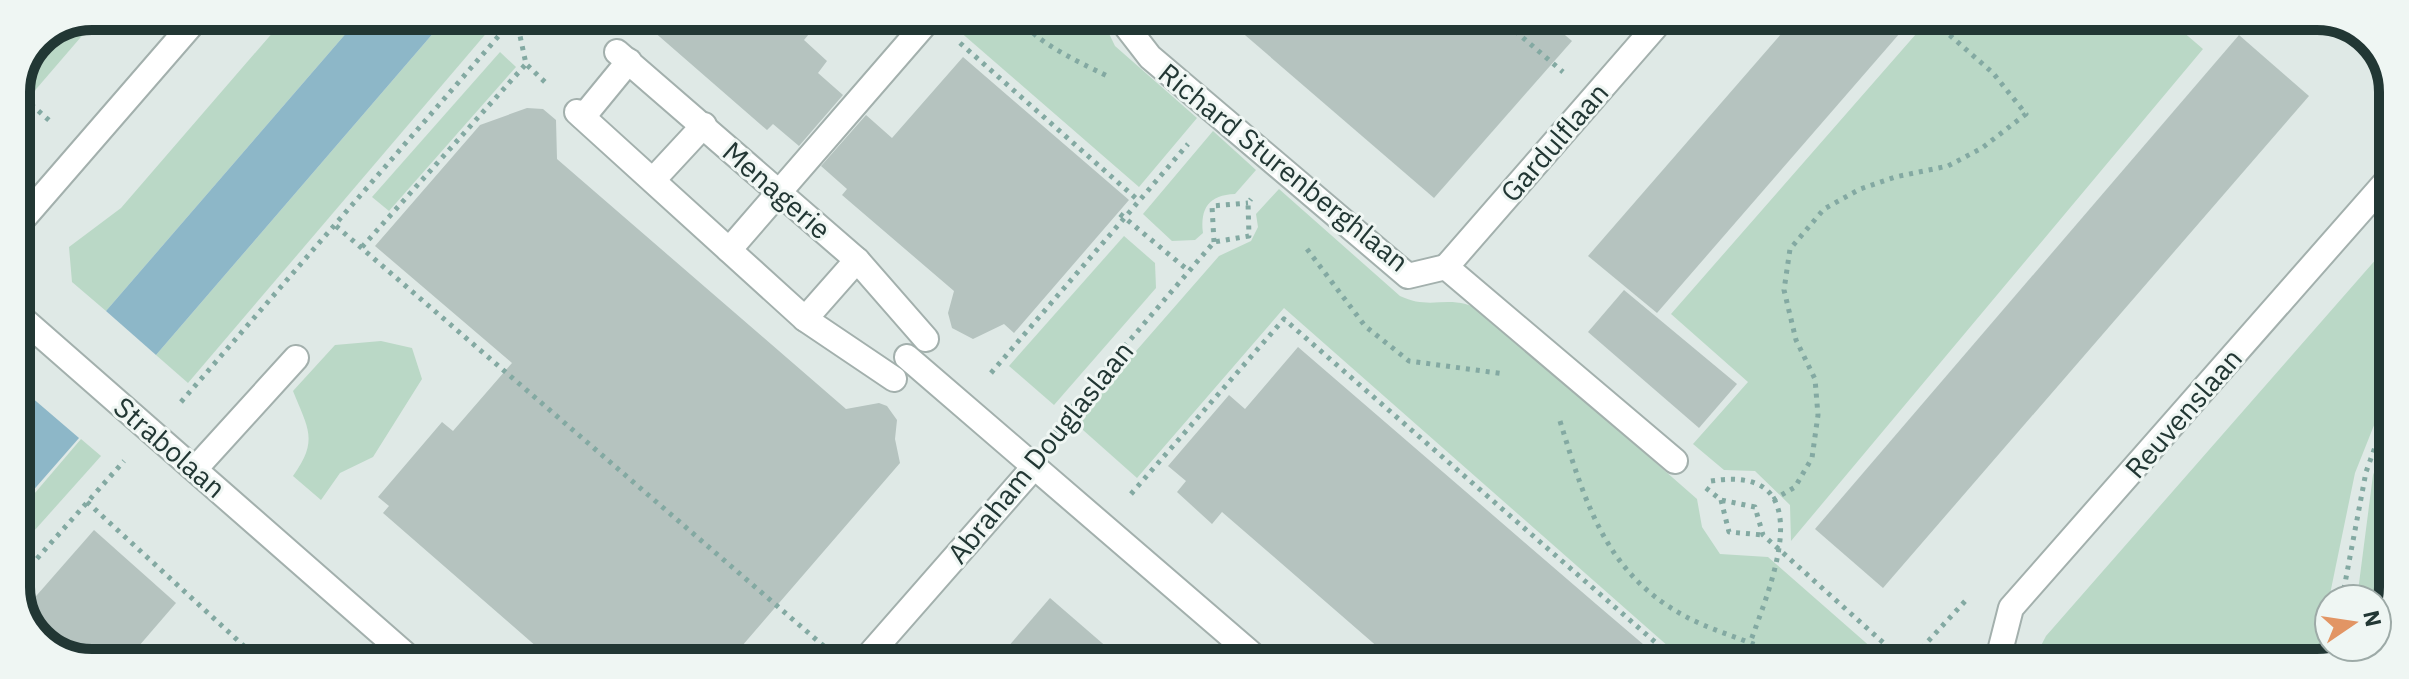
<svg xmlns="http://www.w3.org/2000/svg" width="2409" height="679" font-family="'IBM Plex Sans',sans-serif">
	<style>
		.green { fill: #bad8c6 }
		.water { fill: #8db7c8 }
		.building { fill: #b5c3bf }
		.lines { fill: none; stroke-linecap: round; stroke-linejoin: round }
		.minor-casing { stroke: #a3b0ad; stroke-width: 28 }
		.path { stroke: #83a9a2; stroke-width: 5; stroke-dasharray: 4 6; stroke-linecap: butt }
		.minor { stroke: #fff; stroke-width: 24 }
		.labels { text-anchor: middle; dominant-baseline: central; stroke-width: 6; stroke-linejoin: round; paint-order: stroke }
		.street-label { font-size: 28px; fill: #223734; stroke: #eff6f3 }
		.rim { fill: none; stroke: #223734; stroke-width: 10 }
	</style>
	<rect width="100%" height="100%" fill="#dfe9e6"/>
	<g class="green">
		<path d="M92,16H99L31,95L19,85L39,38Z"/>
		<path d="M287,16H361L106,311L72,282L69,247L121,208Z"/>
		<path d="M448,16H501L188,383L156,355Z"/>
		<path d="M943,17H1101L1115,46L1197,118L1139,187Z"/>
		<path d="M1930,18H2167L2203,49L1791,541L1790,505L1755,471L1724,470L1693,444L1748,382L1671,314Z"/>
		<path d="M500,52L516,67L389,211L372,197Z"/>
		<path d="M1213,131L1256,170L1235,194C1209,195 1200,208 1203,233L1195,240L1172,241L1143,214Z"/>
		<path d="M1279,189L1400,296C1433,312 1451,291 1485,313L1697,499L1702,527L1720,554L1768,557L1889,663L1686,662L1284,308L1137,478L1074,422L1219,256L1251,241L1258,227L1256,214Z"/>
		<path d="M1124,236L1155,263L1156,288L1054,405L1009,366Z"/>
		<path d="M2392,241V380L2355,473L2329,599L2324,661L2032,663L2046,636Z"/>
		<path d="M381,341L412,348L422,379L373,457L340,473L321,500L293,476C319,440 308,429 293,391L335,345Z"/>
		<path d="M2391,429V606L2377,627V599H2357L2373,475Z"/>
		<path d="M81,439L101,456L17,550V514Z"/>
	</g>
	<g class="water">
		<path d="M361,16H448L156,355L106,311Z"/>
		<path d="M30,396L79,438L16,510V412Z"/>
	</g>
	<g class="building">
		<path d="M637,17H823L804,40L827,61L818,73L843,95L799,146L773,124L767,130Z"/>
		<path d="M1224,17L1545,18L1572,41L1434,198Z"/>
		<path d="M1795,18H1913L1657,313L1588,256Z"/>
		<path d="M2239,35L2309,96L1883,588L1815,529Z"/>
		<path d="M963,57L1129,200L1014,333L1004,324L973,339L952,328L948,313L954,291L842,195L847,189L821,166L866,115L892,138Z"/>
		<path d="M527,108L543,109L556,120L557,159L846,409L879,403L887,406L897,420L895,439L900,463L729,661H553L383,513L389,506L378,497L442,422L453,431L512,363L375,246L480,125Z"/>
		<path d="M1624,290L1737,384L1699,428L1588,332Z"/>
		<path d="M1298,347L1596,604L1664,662H1395L1222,512L1212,524L1177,492L1186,481L1168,466L1229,395L1245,409Z"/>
		<path d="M94,530L176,603L126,661H73L35,637L23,611Z"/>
		<path d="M1050,598L1124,662H995Z"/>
	</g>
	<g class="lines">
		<g class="minor-casing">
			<g id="minor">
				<path d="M1130,17L1126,26L1150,57L1408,276L1446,267"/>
				<path d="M617,52L857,260L926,339"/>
				<path d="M577,112L805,319L894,379"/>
				<path d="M583,117L629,61"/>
				<path d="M653,180L704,125"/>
				<path d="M16,227L199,16"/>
				<path d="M729,250L931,17"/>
				<path d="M1446,267L1663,18"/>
				<path d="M1446,267L1675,461"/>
				<path d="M16,313L413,661"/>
				<path d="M805,319L857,260"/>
				<path d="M907,357L1261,662"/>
				<path d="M195,469L296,358"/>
				<path d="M864,661L1034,467"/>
				<path d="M1997,663L2011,608L2392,175"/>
			</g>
		</g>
		<g class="path">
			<path d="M516,17L526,64L547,84"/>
			<path d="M516,17L531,16"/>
			<path d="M570,17L585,27"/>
			<path d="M1022,17C1027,40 1090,67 1111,78"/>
			<path d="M1500,18L1563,72"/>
			<path d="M960,43L1139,201"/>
			<path d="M16,91L52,123"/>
			<path d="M1120,214L1189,271"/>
			<path d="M336,226L826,648"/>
			<path d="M1214,242L1212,206L1248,203"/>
			<path d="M362,247L526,64"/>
			<path d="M1307,249L1365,326L1409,361L1505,374"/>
			<path d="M991,373L1188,144"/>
			<path d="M181,402L516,16"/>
			<path d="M1560,421C1587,509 1609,583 1701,624C1731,637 1763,645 1791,662"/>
			<path d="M1055,432L1064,417L1214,242L1249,236L1248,203L1251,199"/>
			<path d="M1711,481C1825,463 1769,589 1750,643"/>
			<path d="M1706,488L1721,500L1755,507L1763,535L1906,663"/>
			<path d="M1131,494L1284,319L1678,662"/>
			<path d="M1721,500L1729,532L1763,535"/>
			<path d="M1773,500L1795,487L1812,458L1818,415L1815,379L1796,340L1784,290L1790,249L1824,209L1860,189L1895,177L1948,166L1982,148L2026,114L1993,73L1930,18"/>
			<path d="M87,502L257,658"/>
			<path d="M17,581L124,461"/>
			<path d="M2342,599L2366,472L2391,403"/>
			<path d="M2334,657L2335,647"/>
			<path d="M1908,663L1968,598"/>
		</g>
		<use href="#minor" class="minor"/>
	</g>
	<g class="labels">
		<g class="street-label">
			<text transform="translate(1554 142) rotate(-49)">Gardulflaan</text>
			<text transform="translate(1284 167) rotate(39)">Richard Sturenberghlaan</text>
			<text transform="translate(777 190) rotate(41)">Menagerie</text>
			<text transform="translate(2183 413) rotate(-49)">Reuvenslaan</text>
			<text transform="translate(170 447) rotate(41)">Strabolaan</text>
			<text transform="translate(1040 452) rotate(-51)">Abraham Douglaslaan</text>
		</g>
	</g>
	<path d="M0 0H2409V679H0ZM92 30H2317A62 62 0 0 1 2379 92V587A62 62 0 0 1 2317 649H92A62 62 0 0 1 30 587V92A62 62 0 0 1 92 30Z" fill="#eff6f3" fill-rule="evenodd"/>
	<path class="rim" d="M92 30H2317A62 62 0 0 1 2379 92V587A62 62 0 0 1 2317 649H92A62 62 0 0 1 30 587V92A62 62 0 0 1 92 30Z"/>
	<g transform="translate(2353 623) rotate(77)"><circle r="38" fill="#eff6f3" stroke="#9daaa7" stroke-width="2"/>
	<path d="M0-6L14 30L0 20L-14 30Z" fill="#e29564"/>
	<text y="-12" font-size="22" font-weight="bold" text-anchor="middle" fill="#223734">N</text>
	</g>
</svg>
